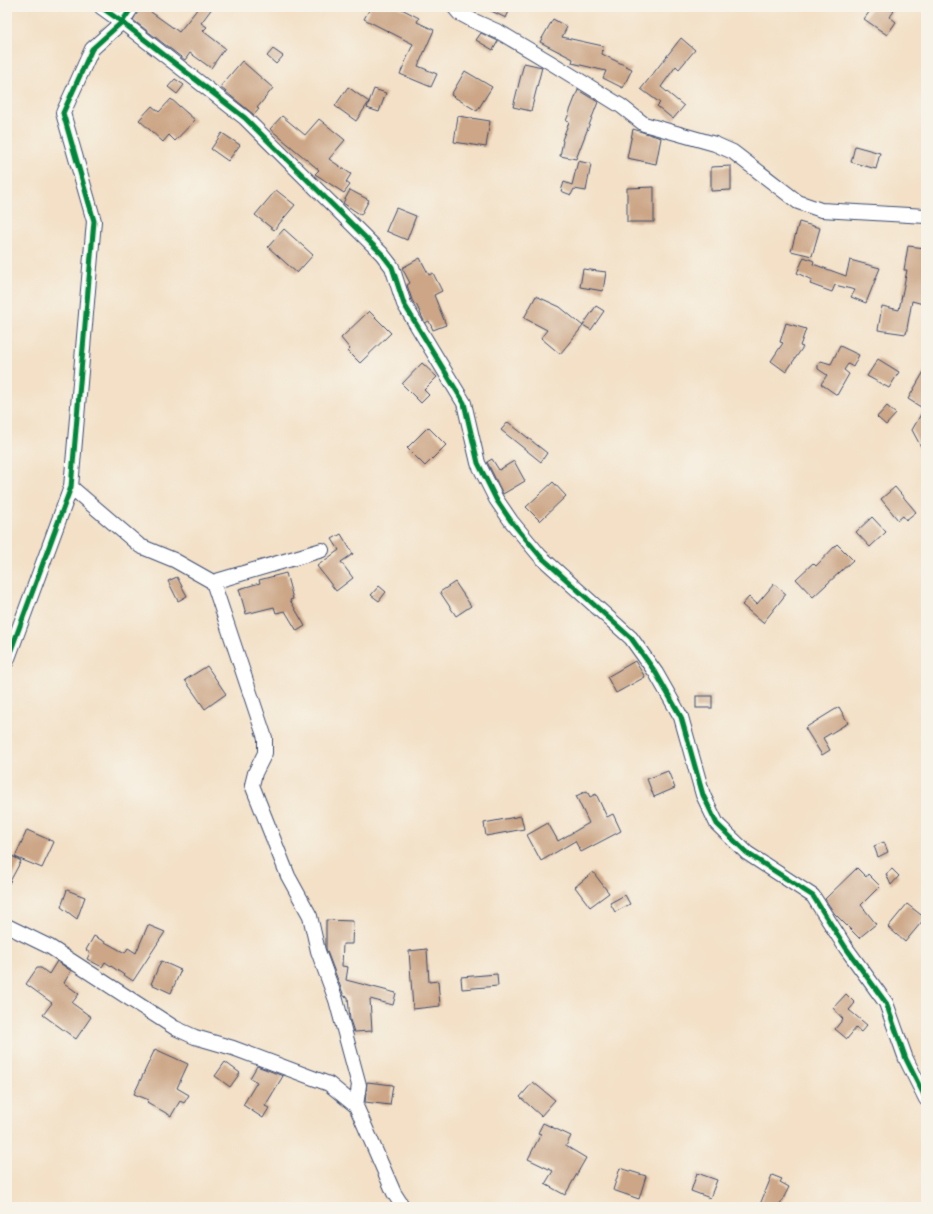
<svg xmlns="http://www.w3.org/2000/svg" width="933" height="1214" font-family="Mynerve,sans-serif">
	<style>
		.building { fill: #cca686 }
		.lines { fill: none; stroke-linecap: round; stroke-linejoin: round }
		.minor-casing { stroke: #3b4a6e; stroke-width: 16 }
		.minor { stroke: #fff; stroke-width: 14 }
		.cycleway-casing { stroke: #f7f3e8; stroke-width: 8 }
		.cycleway { stroke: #00873e; stroke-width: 5 }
	</style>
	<rect width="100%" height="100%" fill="#f7f3e8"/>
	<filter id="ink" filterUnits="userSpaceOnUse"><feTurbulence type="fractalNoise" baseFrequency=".025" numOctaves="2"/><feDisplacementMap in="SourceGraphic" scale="8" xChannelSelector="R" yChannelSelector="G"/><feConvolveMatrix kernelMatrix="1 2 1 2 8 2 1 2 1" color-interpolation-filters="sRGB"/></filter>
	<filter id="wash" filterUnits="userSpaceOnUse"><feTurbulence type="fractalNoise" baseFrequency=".012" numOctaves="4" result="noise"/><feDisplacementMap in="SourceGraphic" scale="16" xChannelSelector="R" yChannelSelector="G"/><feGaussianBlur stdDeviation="0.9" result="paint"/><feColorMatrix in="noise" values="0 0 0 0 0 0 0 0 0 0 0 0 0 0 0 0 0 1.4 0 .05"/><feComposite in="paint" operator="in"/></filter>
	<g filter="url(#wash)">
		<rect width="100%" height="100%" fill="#f3e0c6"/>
		<g id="blocks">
			<g class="building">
				<path d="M140,7H144L179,32L199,7H213L201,23L207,27L203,31L225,48L211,68L190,53L185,60L133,20Z"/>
				<path d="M371,7H398L419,18L417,22L434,30L418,66L437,74L431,87L400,74L413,44L364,19Z"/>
				<path d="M483,7H511L506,18Z"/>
				<path d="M873,7H888L894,11L890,17L896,22L887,35L864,19Z"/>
				<path d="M553,19L567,27L562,37L603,46L602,54L632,69L623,88L603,78L606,71L572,63L573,59L540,42Z"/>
				<path d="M481,33L498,41L493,50L476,40Z"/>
				<path d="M681,38L695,50L679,69L676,66L661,87L684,106L673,119L657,106L660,103L641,89Z"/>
				<path d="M273,49L283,56L276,64L267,56Z"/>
				<path d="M242,61L273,88L257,108L259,109L254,115L220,87Z"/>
				<path d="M524,63L542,67L531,111L513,107Z"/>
				<path d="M465,71L492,87L477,111L451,95Z"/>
				<path d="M175,79L184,85L177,94L168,87Z"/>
				<path d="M348,87L369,102L374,89L386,93L379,112L367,108L369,102L356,121L335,106Z"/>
				<path d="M578,90L598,102L576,159L560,156L563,141L562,140L569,122L566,121Z"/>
				<path d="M171,99L195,120L175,141L169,135L163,142L139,120L152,106L159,112Z"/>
				<path d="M282,116L305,135L319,119L345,140L329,159L351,174L346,182L350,185L344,193L315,174L319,170L270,129Z"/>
				<path d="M458,116L490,121L486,147L454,142Z"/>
				<path d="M633,129L661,138L656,164L627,158Z"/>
				<path d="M222,133L240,145L228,161L211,149Z"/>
				<path d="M855,146L880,153L876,169L851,162Z"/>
				<path d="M578,161L591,164L586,191L574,189L571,195L561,191L564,182L572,185Z"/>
				<path d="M731,166V190L711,191V167Z"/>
				<path d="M654,187V222H627V188Z"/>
				<path d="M276,190L295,205L274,230L255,215Z"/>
				<path d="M350,190L369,200L361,215L343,203Z"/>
				<path d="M396,208L416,216L407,240L386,231Z"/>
				<path d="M799,222L820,228L812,256L791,251Z"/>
				<path d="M284,229L313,255L297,273L268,247Z"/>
				<path d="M908,246L926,248V288L923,304L912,301L906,334L878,330L882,306L899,310L907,270H904Z"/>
				<path d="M804,257L814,261L813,264L846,276L850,260L880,268L866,303L851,297L855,290L835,285L832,292L810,284L812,280L797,273Z"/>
				<path d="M420,258L429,275L433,273L442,291L434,295L446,325L433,330L429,321L425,323L416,304L415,305L412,300L407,285L410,283L402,268Z"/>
				<path d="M583,269L606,272L603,291L580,287Z"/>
				<path d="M536,296L560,307L583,326L560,354L541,338L547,330L524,318Z"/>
				<path d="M596,306L604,311L591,330L583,325Z"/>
				<path d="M369,311L391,333L360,363L348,351L350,349L341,338Z"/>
				<path d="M786,323L806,329L800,346L803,347L786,372L771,361L783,343L780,342Z"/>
				<path d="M840,346L859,355L853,367L848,364L844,370L849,374L837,395L821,384L827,375L818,369V365L821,361L831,364Z"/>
				<path d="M878,359L899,372L889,388L867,376Z"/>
				<path d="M422,363L437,377L424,390L429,395L421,403L402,384Z"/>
				<path d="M926,368V456L912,430L924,409L908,399Z"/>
				<path d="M887,406L896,414L886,425L877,417Z"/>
				<path d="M508,422L547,453L541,462L501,430Z"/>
				<path d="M428,427L446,445L425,466L407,448Z"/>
				<path d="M492,459L499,470L514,461L525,481L503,494L487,462Z"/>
				<path d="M553,482L566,496L540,521L526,507Z"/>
				<path d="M895,487L916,512L906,520L903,516L898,520L881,499Z"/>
				<path d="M872,517L886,532L870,547L856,532Z"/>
				<path d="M341,534L353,554L341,562L353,578L336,591L317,566L339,550L332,539Z"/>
				<path d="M837,544L853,560L813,597L796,579L813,563L816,566Z"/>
				<path d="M286,573L293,599L290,600L305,626L297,631L285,611L276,613L274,607L246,614L239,589L260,583L259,580Z"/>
				<path d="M177,577L187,596L178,601L168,581Z"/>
				<path d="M455,582L471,606L456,616L440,592Z"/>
				<path d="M774,584L786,594L763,623L742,605L749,597L757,604Z"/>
				<path d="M379,586L386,592L379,601L371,595Z"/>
				<path d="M635,661L645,677L616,693L607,677Z"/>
				<path d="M207,666L226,694L205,709L185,680Z"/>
				<rect x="696" y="696" width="16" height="12"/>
				<path d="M839,707L848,723L823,738L830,750L822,755L805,728Z"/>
				<path d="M668,771L675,788L654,797L647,779Z"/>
				<path d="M587,791L590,797L596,794L607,817L613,814L621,831L581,852L575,841L541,861L527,835L548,823L558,841L589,823L576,796Z"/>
				<path d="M521,816L524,829L486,836L484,823Z"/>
				<path d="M27,830L54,842L42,868L15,857Z"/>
				<path d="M884,842L888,852L878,857L874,846Z"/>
				<path d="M12,856L21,861L7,887V865Z"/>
				<path d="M857,868L866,877L868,874L880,886L861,905L876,924L859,938L834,913L825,899Z"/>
				<path d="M892,869L899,876L891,885L886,874Z"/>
				<path d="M593,872L609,893L590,907L575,887Z"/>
				<path d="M67,890L85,897L77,919L61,907Z"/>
				<path d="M625,895L630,904L615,912L610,903Z"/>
				<path d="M907,904L925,918L905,942L888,927Z"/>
				<path d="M326,920L353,921L352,944H343L342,966L348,967L346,980L396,993L393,1005L370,999L372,1031L354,1032L350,1020L348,997L344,996L326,949Z"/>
				<path d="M148,925L165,932L133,981L105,962L102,967L87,959L90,953L86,950L94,936L125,953L128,948L136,953Z"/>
				<path d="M427,949L429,982L438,981L440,1006L413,1009L409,951Z"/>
				<path d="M57,961L71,971L64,983L79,994L72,1003L91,1017L76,1039L43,1015L52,1003L26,984L37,968H41L49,974Z"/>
				<path d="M161,961L181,970L171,993L151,984Z"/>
				<path d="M497,974L498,986L462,989L461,977Z"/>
				<path d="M846,994L855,1003L849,1010L867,1025L861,1032L856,1028L847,1039L835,1029L843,1019L833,1008Z"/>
				<path d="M155,1049L188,1064L177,1088L189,1095L184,1103L180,1101L171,1116L147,1102L149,1100L134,1094Z"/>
				<path d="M225,1062L240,1073L230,1087L215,1076Z"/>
				<path d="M257,1066L283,1076L265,1106L269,1108L263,1118L243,1105L257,1082L250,1078Z"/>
				<path d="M367,1082L393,1085L390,1105L365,1102Z"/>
				<path d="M533,1082L555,1100L541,1116L520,1097Z"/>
				<path d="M543,1123L571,1136L566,1146L586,1158L565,1195L545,1184L553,1171L528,1159L541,1134L538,1133Z"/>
				<path d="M620,1168L646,1176L639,1199L613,1190Z"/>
				<path d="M697,1173L717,1180L710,1198L691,1191Z"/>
				<path d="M772,1175L782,1179L780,1182L789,1187L779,1207H759Z"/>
			</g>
		</g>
	</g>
	<g filter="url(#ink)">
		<use href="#blocks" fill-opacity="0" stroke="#3b4a6e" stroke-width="1"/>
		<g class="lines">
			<g class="minor-casing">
				<g id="minor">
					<path d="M132,7L122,22L245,118L382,254L392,267L404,304L464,403L478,463L496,499L511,521L540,556L631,638L656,673L681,717L703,795L717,824L747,853L813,896L846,948L886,1003L906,1059L926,1099"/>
					<path d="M454,7L459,13L472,20L501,33L553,64L621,106L644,124L715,144L733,152L798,202L821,210L926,216"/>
					<path d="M71,487L140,546L174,560L213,582L322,550"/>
					<path d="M213,582L265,738V753L255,773L252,785L288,876L310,916L318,951L336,1000L359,1085L356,1106"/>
					<path d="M7,661L71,487L94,221L63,113L92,49L122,22L101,7"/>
					<path d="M7,926L50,947L175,1028L195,1037L233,1048L329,1084L356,1106L394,1193L403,1207"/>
				</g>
			</g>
			<use href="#minor" class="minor"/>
			<g class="cycleway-casing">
				<g id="cycleway">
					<path d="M132,7L122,22L245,118L382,254L392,267L404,304L464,403L478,463L496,499L511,521L540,556L631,638L656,673L681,717L703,795L717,824L747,853L813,896L846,948L886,1003L906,1059L926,1099"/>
					<path d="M7,661L71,487L94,221L63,113L92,49L122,22L101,7"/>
				</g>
			</g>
			<use href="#cycleway" class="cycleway"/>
		</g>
	</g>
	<rect width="933" height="1214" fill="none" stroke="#f7f3e8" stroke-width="24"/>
</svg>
